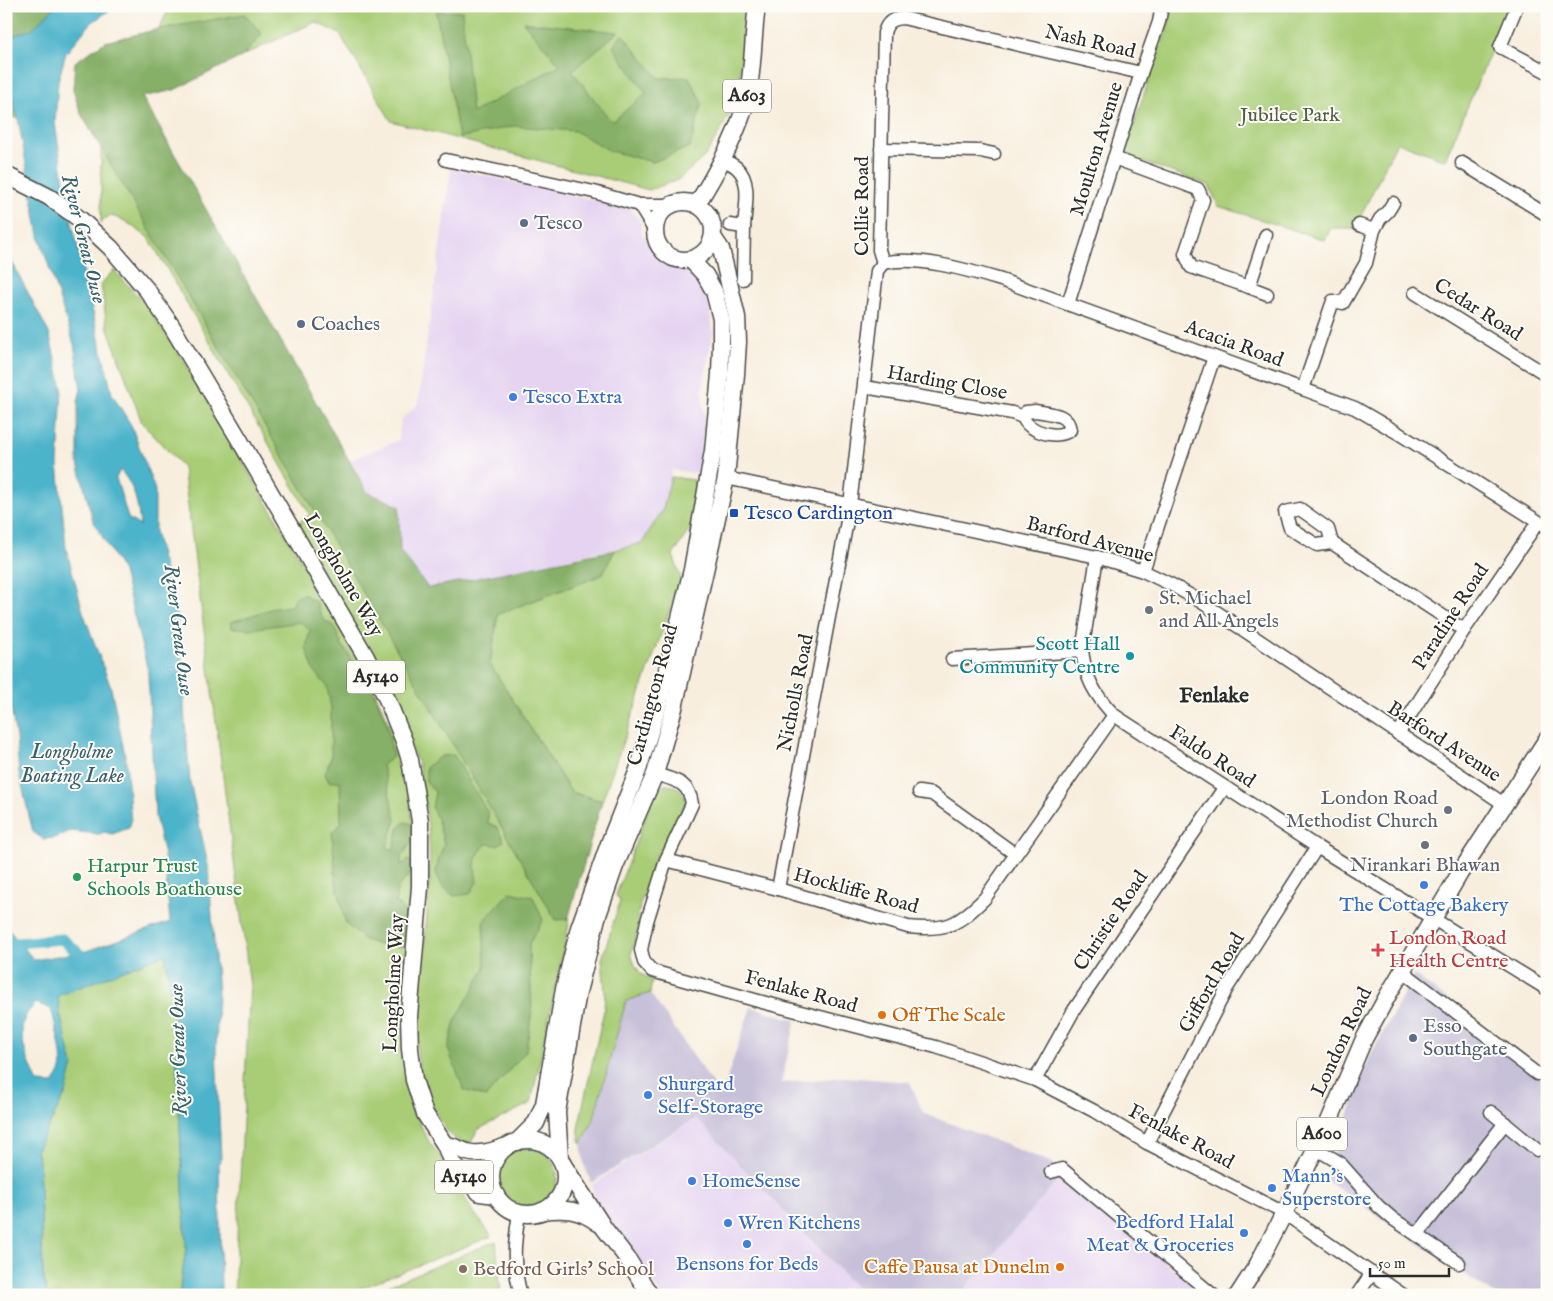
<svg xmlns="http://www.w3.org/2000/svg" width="1553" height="1301" font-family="'IM FELL English',serif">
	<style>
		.built { fill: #e5d3f1 }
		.industrial { fill: #c7c0d9 }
		.green { fill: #a9cd77; stroke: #6a7c51 }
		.forest { fill: #86b068; stroke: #586e4a }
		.water { fill: #4bb3ca; stroke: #3b6f7a; fill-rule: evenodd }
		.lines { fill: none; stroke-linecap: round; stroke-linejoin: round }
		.canal { stroke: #4bb3ca; stroke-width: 11 }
		.minor-casing { stroke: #4a4846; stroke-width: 15 }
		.major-casing { stroke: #4a4846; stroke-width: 19 }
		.minor { stroke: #fff; stroke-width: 12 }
		.major { stroke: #fff; stroke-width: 16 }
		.service-dot { fill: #5c6f8a; stroke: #fdfcf7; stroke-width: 2 }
		.shop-dot { fill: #3f7fe0; stroke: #fdfcf7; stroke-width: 2 }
		.transit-dot { fill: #1a4fb4; stroke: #fdfcf7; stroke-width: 2 }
		.worship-dot { fill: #6b7280; stroke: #fdfcf7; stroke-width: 2 }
		.culture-dot { fill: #0f9aa8; stroke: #fdfcf7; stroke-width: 2 }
		.leisure-dot { fill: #2e9e5b; stroke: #fdfcf7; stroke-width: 2 }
		.health-dot { fill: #e0444e; stroke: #fdfcf7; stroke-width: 2 }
		.food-dot { fill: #e8710a; stroke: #fdfcf7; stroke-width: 2 }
		.education-dot { fill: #8d6e63; stroke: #fdfcf7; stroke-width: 2 }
		.labels { text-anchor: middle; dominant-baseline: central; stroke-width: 4; stroke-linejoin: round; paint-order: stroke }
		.shield { fill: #fdfcf7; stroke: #6a6a68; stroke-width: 1 }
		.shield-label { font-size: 19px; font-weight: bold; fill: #2b2b2b }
		.street-label { font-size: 20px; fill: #2b2b2b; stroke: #fdfcf7 }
		.park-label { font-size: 20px; fill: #515c42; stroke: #fdfcf7 }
		.service-label { font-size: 20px; fill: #4e5e75; stroke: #fdfcf7; text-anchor: start }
		.shop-label { font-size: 20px; fill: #366cbe; stroke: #fdfcf7; text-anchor: start }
		.transit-label { font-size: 20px; fill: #164399; stroke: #fdfcf7; text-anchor: start }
		.worship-label { font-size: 20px; fill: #5b616d; stroke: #fdfcf7; text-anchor: start }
		.culture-label { font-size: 20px; fill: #0d838f; stroke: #fdfcf7; text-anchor: end }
		.leisure-label { font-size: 20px; fill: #27864d; stroke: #fdfcf7; text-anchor: start }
		.health-label { font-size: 20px; fill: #be3a42; stroke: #fdfcf7; text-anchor: start }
		.food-label { font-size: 20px; fill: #c56008; stroke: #fdfcf7; text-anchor: start }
		.education-label { font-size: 20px; fill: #785e54; stroke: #fdfcf7; text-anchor: start }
		.water-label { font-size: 21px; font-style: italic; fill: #38616b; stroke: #fdfcf7 }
		.neighbourhood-label { font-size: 21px; font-weight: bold; fill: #2b2b2b; stroke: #fdfcf7 }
	</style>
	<rect width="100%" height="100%" fill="#fdfcf7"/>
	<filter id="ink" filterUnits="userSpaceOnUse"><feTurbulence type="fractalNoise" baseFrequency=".02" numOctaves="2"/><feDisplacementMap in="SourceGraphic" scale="10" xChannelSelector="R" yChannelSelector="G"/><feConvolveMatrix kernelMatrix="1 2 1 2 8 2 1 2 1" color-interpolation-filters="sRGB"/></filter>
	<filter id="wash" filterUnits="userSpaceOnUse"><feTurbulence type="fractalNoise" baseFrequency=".0096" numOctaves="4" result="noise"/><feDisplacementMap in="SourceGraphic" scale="20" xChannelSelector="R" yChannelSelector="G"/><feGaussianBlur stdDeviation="1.12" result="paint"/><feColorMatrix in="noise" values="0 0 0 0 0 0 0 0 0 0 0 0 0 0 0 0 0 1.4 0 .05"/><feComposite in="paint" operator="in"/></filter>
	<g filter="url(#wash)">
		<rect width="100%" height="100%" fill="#f8eede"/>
		<g class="built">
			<path d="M451,168L630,208L641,222L642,234L671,267L691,272L698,277L708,301L713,332L702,393L705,424L697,473L672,470L663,509L642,543L428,588L400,551L399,506L367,492L350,460L399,440L401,420L418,404Z"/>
			<path d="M696,1118L863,1295H661L631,1246L596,1203L592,1185Z"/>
			<path d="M1061,1176L1204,1295H959Z"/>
		</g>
		<g class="industrial">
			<path d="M1414,975L1537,1065L1547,1064V1295H1495L1324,1179L1370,1057Z"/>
			<path d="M650,993L721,1096L751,1007L796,1020L781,1083L843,1077L910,1082L923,1113L1053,1163L1061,1176L959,1295H863L696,1118L591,1183L584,1164L581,1144L593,1121L626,1001Z"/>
		</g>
		<g class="green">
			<path d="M170,6H748L744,24L739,85L731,111L717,137L705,156L678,180L649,190L391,121L340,34L315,22L240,57L159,29Z"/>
			<path d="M1172,6H1510L1445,160L1397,142L1355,228H1331L1325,240L1218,206L1209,185L1123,155L1170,19Z"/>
			<path d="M101,125L562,917L568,919L569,924L531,1103L477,1130L470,1145C455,1142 449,1134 441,1122C431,1106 422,1088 419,1069C415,1043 418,1016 420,990C424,946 429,904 430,860C430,827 424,794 418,762L297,523L310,515L149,238L125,221L110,215L101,224Z"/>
			<path d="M114,270L146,305L182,358L366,671L403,756L417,852L406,1076C412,1102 418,1127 434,1149C441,1158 449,1167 456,1176L455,1179L471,1209L492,1236L344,1295H234L250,986L183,467L142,423L107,326L101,284Z"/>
			<path d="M671,477L701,481L690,529L673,555L681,578L602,801L571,792L490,665L498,614L602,575L615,550L642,543L663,509Z"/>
			<path d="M665,785C676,785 686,790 685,803C685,813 667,841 662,852L656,854L640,904L638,917L639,925L631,954L635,965L641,974L652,980L650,993L626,1001L593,1121L581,1144L578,1128L604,1010L605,992L602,959L620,901L616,895L654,794L660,787Z"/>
			<path d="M165,954L174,1011L186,1249L179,1295H47L43,1273L39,1161L36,1151L66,1093L58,995Z"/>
			<circle cx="528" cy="1177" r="29"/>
			<path d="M496,1241L501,1295H366Z"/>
		</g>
		<g class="forest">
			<path d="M6,6H56L32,29L9,37L6,47Z"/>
			<path d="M462,11L472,113L560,65L523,22L618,32L572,71L612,122L646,93L613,47L622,34L659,78L689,77L702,103L690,147L653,162L610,151L575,131L514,126L459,138L436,12Z"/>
			<path d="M245,14L262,34L243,56L174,90L142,97L367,492L399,506L400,551L428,588L615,550L602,575L498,614L490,664L571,792L602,801L568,919L556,920L81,114L73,90L75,62L105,42L159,29Z"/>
			<path d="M6,75L18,118L6,117Z"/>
			<path d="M304,594L317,603L320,613L325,621L334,626L342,646L348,653L354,666L356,674L374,693L387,725L393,757L382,765L396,820L387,847L393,850L399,827L405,822L413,824V840L401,857V865L408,860L414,863L413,871L397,888L396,903C415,919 411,924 407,947L379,945L365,940L346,924L336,883L332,832L341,824L340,781L329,782L325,774L331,758V709L327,686L314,671L306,648L310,630L301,622L251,629L232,628L231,622L274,608L291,606L296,597Z"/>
			<path d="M454,755L488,813V823L497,827L504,841L497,845L486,844C473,860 474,862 477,882L470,894L454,896L442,886L436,872L439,857L444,845L438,821L432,808L435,792L426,782V767L441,756Z"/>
			<path d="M510,892L533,897L543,920L529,944L532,1012L526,1051L486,1097L464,1090L448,1049L455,1021L485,968L483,921Z"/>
		</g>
		<g class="water">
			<path d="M56,6H116L91,23L66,53L58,81L55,123L67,201L112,394L131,425L155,490V532L176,614L185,682L184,708L190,782L208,865L218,994L216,1051L221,1158L219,1164L221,1295H179L186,1249L174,1011L165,954L58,996L60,1014L73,1065L66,1093L36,1151L39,1161L43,1273L47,1295H6V923L9,930L34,960L86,951L170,922L164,855L155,816L148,671L123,572L93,521L78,463V402L81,389L74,344L39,236L18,118L6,75V47L9,37L32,29ZM120,470C135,486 138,505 140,526L128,518L116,478ZM36,1003L51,1009C55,1022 64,1058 61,1070C59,1075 55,1080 53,1084L38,1083C30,1064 15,1035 26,1015C28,1011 33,1007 36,1003Z"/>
			<path d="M6,255L13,264L49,333L62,388L58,464L66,548L83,612L111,688L126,760L131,822L129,828L112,834L104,832L99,834L71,831L54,838L43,839L33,832L19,773L16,737L6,680Z"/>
		</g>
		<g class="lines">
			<path class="canal" d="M6,944L62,939L89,962"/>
		</g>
	</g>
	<g filter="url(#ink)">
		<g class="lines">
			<g class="minor-casing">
				<g id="minor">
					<path d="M1517,6L1500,47L1547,72"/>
					<path d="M881,149L980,151L994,154"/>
					<path d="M1114,158L1198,189L1203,200L1185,254L1191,267L1249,287L1266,235"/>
					<path d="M446,160L594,192L639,205"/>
					<path d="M724,160C728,162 734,165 737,168C752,181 745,209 744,227L730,225"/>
					<path d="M1462,163L1547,215"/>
					<path d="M1359,225L1374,230"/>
					<path d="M655,231L639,205H669"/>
					<path d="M883,263C915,255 968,270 1001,280L1355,408L1398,433L1547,527"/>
					<path d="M883,263L879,250L884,33C887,22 892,19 903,18L1141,73"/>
					<path d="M743,279L744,227"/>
					<path d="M1249,287L1267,294"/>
					<path d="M1415,293L1547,375"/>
					<path d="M1068,304L1141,73L1159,22L1162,6"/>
					<path d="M865,387L1012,413L1023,417"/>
					<path d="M1303,389L1333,301L1343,303L1366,263L1374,230L1380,219L1388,211L1393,203"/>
					<path d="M1036,411C1050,414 1068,413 1070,430C1057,440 1028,432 1023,417L1026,412Z"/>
					<path d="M726,478L1097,557L1143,571L1172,585L1200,601L1504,804"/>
					<path d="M1300,509L1328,529L1332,543L1317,545L1290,528L1285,512Z"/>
					<path d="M1332,543L1464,630"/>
					<path d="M1097,557L1082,651C1086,679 1094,694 1114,715L1317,847L1547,989"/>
					<path d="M1143,571L1214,357"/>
					<path d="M952,659L1082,651"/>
					<path d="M1398,734L1464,630L1538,522"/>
					<path d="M655,774C674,780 689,781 692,804L666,860L647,921L641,950L644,962L652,971L762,1002L936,1047L1035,1080L1094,1111L1147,1143L1284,1213L1403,1295"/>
					<path d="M919,792L932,794L1015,854"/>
					<path d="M666,860L778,889L908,927C947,931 958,925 985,898L1114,715"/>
					<path d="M778,889L850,505L877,271L883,263"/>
					<path d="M1401,972L1410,977L1537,1074"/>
					<path d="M1035,1080L1074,1010L1224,788"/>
					<path d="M1491,1112L1537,1150"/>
					<path d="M1147,1143L1227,988L1317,847"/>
					<path d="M1315,1148L1340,1163L1378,1206L1393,1219L1459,1263"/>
					<path d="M1051,1172L1062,1169L1213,1295"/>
					<path d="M519,1213C514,1245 512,1263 521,1295"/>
					<path d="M1417,1235L1505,1123"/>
					<path d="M1357,1295L1372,1273"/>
				</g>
			</g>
			<g class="major-casing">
				<g id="major">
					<path d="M6,175L49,197L81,220L111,248L147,290L171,325L239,439L366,657L387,699L404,741L410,760L420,821V887L409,1016L410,1049L414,1080L425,1114L445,1145L452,1163L480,1193L496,1195"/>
					<circle cx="684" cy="231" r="29"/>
					<path d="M697,204C715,175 732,145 743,112C754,78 752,41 757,6"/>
					<circle cx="528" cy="1177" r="37"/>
					<path d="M517,1142L536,1123L544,1104L564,989L579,928L610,841L638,770L658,706L692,570L713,451L720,374L721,343V319L714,291L705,275L691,260"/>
					<path d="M445,1145C456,1146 458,1149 467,1152C480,1156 495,1150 507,1146"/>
					<path d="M560,1158L557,1112L578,992L597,918L615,866L655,774L674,708L726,478L736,374L738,342L737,317L721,249L713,237"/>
					<path d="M564,1166L604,1228L627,1258L650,1295"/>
					<path d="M542,1211C564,1208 580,1209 598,1223"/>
					<path d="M1238,1295L1258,1264L1294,1194L1330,1119L1364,1039L1388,995L1460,873L1547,739"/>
				</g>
			</g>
			<use href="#minor" class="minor"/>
			<use href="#major" class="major"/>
		</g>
	</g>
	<g class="service-dot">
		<circle cx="524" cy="223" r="5"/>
		<circle cx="301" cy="324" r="5"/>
		<circle cx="1413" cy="1038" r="5"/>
	</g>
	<g class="shop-dot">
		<circle cx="513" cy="397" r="5"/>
		<circle cx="1424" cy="885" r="5"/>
		<circle cx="648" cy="1095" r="5"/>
		<circle cx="692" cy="1181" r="5"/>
		<circle cx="1272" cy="1188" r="5"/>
		<circle cx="728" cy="1223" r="5"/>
		<circle cx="1244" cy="1233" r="5"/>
		<circle cx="747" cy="1244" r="5"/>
	</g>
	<rect class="transit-dot" x="729" y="508" width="10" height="10" rx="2.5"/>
	<g class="worship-dot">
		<circle cx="1149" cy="610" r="5"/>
		<circle cx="1448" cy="810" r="5"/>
		<circle cx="1425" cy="845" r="5"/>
	</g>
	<circle class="culture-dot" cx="1130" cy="656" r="5"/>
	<circle class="leisure-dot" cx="77" cy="877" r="5"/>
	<path class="health-dot" d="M1375.5 942.5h5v5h5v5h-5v5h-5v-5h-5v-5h5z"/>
	<g class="food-dot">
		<circle cx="882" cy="1015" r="5"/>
		<circle cx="1060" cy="1267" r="5"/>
	</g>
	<circle class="education-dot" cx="463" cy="1269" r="5"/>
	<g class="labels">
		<g class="shield">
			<rect x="723" y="79.5" width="48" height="33" rx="4"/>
			<rect x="347" y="660.5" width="58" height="33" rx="4"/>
			<rect x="1297" y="1117.5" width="50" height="33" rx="4"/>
			<rect x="435" y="1160.5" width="58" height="33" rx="4"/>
		</g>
		<g class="shield-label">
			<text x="747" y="96">A603</text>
			<text x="376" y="677">A5140</text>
			<text x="1322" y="1134">A600</text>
			<text x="464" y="1177">A5140</text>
		</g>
		<g class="street-label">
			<text transform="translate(1090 42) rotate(13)">Nash Road</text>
			<text transform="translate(1097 149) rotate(-73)">Moulton Avenue</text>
			<text transform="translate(862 206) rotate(-90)">Collie Road</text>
			<text transform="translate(1478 310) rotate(32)">Cedar Road</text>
			<text transform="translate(1234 344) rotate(20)">Acacia Road</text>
			<text transform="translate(947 383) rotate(10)">Harding Close</text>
			<text transform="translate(1090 540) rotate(15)">Barford Avenue</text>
			<text transform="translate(343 575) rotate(60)">Longholme Way</text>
			<text transform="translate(1451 617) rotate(-57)">Paradine Road</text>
			<text transform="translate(796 693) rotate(-79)">Nicholls Road</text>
			<text transform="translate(653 695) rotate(-75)">Cardington Road</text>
			<text transform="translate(1444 742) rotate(33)">Barford Avenue</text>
			<text transform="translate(1212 757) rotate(33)">Faldo Road</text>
			<text transform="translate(856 891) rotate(15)">Hockliffe Road</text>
			<text transform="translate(1111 921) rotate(-56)">Christie Road</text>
			<text transform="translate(394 983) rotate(-87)">Longholme Way</text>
			<text transform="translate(1212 983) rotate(-60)">Gifford Road</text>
			<text transform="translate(801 992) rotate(15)">Fenlake Road</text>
			<text transform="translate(1342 1042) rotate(-65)">London Road</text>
			<text transform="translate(1181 1137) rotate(28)">Fenlake Road</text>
		</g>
		<g class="park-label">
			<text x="1290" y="115">Jubilee Park</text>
		</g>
		<g class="service-label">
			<text x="534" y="223">Tesco</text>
			<text x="311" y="324">Coaches</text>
			<text x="1423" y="1026">Esso<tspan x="1423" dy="23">Southgate</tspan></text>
		</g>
		<g class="shop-label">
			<text x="523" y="397">Tesco Extra</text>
			<text x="1424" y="905" text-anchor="middle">The Cottage Bakery</text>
			<text x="658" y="1084">Shurgard<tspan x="658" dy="23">Self-Storage</tspan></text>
			<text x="1282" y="1176">Mann's<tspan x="1282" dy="23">Superstore</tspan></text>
			<text x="702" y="1181">HomeSense</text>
			<text x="1234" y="1222" text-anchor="end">Bedford Halal<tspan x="1234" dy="23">Meat &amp; Groceries</tspan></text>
			<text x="738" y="1223">Wren Kitchens</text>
			<text x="747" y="1264" text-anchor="middle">Bensons for Beds</text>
		</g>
		<g class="transit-label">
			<text x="744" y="513">Tesco Cardington</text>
		</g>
		<g class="worship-label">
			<text x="1159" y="598">St. Michael<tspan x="1159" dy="23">and All Angels</tspan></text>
			<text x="1438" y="798" text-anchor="end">London Road<tspan x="1438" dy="23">Methodist Church</tspan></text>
			<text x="1425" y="865" text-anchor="middle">Nirankari Bhawan</text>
		</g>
		<g class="culture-label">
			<text x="1120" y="644">Scott Hall<tspan x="1120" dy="23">Community Centre</tspan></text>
		</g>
		<g class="leisure-label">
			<text x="87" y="866">Harpur Trust<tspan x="87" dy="23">Schools Boathouse</tspan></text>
		</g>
		<g class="health-label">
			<text x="1389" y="938">London Road<tspan x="1389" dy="23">Health Centre</tspan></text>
		</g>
		<g class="food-label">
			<text x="892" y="1015">Off The Scale</text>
			<text x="1050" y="1267" text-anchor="end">Caffe Pausa at Dunelm</text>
		</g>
		<g class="education-label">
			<text x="473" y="1269">Bedford Girls' School</text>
		</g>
		<g class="water-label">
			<text transform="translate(83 239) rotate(76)">River Great Ouse</text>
			<text transform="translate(178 630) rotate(83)">River Great Ouse</text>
			<text x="72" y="752">Longholme<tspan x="72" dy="24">Boating Lake</tspan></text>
			<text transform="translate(179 1050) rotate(-92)">River Great Ouse</text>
		</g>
		<g class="neighbourhood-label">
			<text x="1214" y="696">Fenlake</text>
		</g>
	</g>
	<rect width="1553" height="1301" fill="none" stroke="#fdfcf7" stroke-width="25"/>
	<path d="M1370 1268v8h79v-8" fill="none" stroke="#2b2b2b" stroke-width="2.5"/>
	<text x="1378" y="1268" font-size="15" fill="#2b2b2b" stroke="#fdfcf7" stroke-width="4" paint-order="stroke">50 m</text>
</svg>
